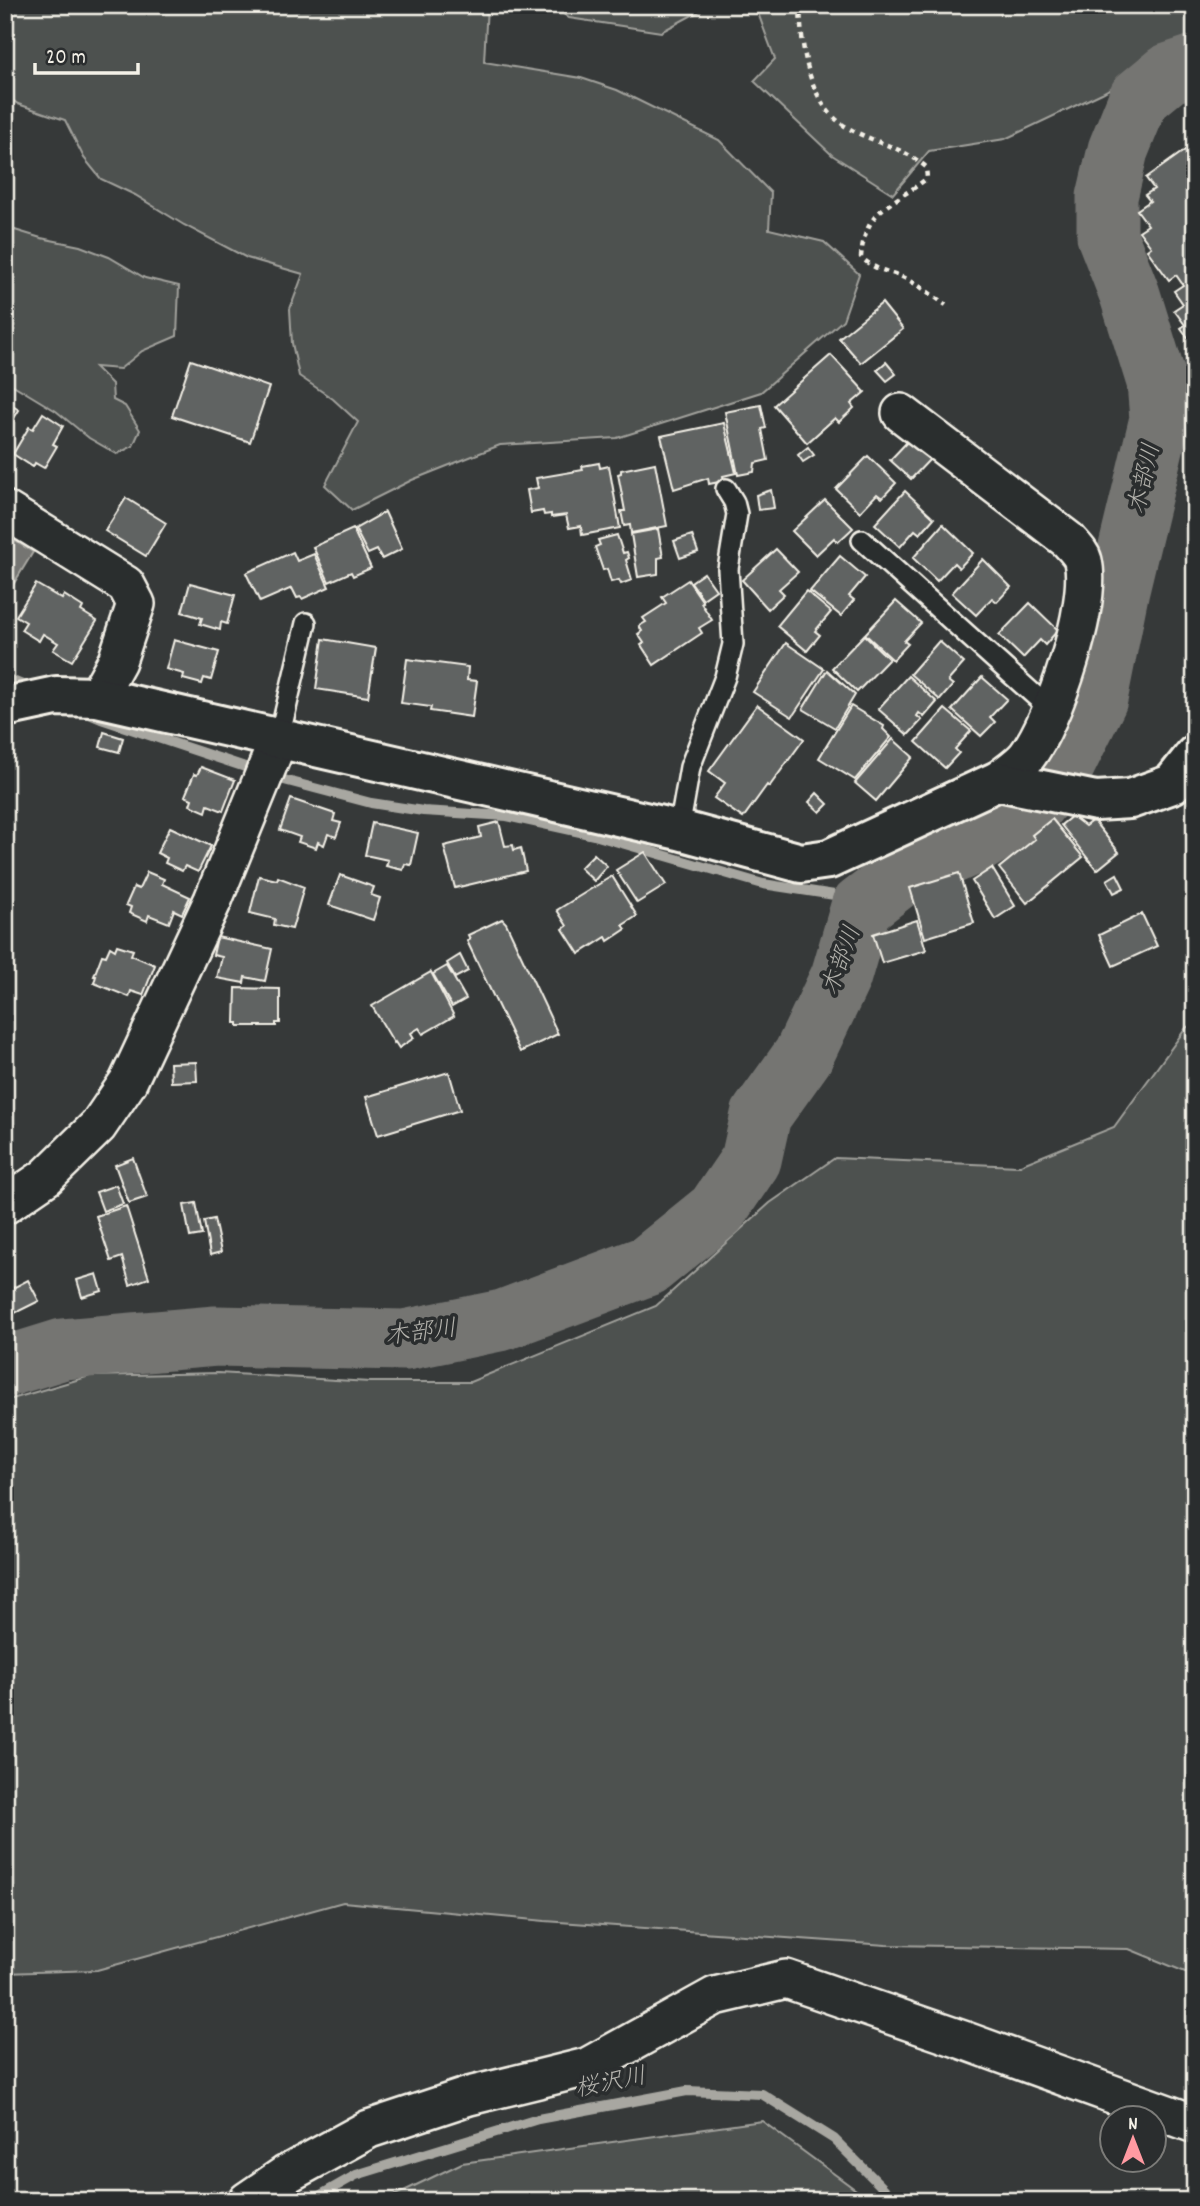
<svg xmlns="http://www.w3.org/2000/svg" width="1200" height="2206" font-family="Dekko,'Klee One',sans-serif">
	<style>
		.green { fill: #4e514f; stroke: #a1a19c; stroke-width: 2 }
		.water { fill: #757572; stroke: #a8a7a1; stroke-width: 2 }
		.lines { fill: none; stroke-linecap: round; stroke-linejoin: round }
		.stream { stroke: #a8a7a1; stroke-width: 10 }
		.river { stroke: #757572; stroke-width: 61 }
		.building { fill: #616362; stroke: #f4f1e8; stroke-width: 2 }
		.service-casing { stroke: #f4f1e8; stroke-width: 24 }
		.minor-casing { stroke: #f4f1e8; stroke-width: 42 }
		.tertiary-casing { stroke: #f4f1e8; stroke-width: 44 }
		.path { stroke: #f4f1e8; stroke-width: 4.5; stroke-dasharray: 5 5; stroke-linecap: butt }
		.service { stroke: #2a2d2e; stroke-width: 19 }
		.minor { stroke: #2a2d2e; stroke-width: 37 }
		.tertiary { stroke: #2a2d2e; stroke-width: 38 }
		.labels { text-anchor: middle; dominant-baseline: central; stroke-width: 7; stroke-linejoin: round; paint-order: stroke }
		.water-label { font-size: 24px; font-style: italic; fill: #b4b3ad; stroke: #2a2d2e }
	</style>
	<rect width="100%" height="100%" fill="#363939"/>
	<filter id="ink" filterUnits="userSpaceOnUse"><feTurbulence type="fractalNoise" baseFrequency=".0143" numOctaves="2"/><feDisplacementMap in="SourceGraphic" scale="14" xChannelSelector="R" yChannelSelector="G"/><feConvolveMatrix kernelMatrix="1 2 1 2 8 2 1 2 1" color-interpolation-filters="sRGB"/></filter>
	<g filter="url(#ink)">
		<g class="green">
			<path d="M5,5H487L484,62L581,78L617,90L719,140L771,193L769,229L824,242L859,274L843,320L761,392L617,438L500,445L412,480L352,510L325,485L358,422L333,399L299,376L292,343L290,309L303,274L247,258L184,225L135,195L101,179L84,158L65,120L18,104L5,95Z"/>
			<path d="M551,5H711L661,32L569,18Z"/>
			<path d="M755,5H1195V45L1185,47L1102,93L1005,139L929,151L893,194L832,155L754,81L775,59Z"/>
			<path d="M5,227L41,238L80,246L109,257L145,278L179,286L177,336L142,351L120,369L95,367L112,384L113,400L125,406L140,430L133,446L117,454L89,438L56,411L5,380Z"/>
			<path d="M1195,1022V1976L1129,1949L886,1945L545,1921L343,1902L97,1970L5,1973V1401L90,1376L218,1373L370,1382H470L656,1306L770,1203L835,1158L1018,1166L1114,1127L1186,1028Z"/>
			<path d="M762,2121L871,2201H383L462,2163Z"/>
		</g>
		<path class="water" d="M5,535L33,552L5,598Z"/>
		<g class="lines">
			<g class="stream">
				<path d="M5,678L32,689"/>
				<path d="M82,711L101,719L284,780L371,803L423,811L507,816L594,835L763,884L841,896L861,907"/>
				<path d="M310,2201L356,2175L538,2119L687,2091L762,2094L834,2139L896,2201"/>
			</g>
			<path class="river" d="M5,1367L63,1349L216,1336L405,1340L503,1320L649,1265L717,1210L751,1160L761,1115L803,1056L841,976L861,907L900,877L980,841L1028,812L1062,770L1097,699L1119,589L1160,419L1157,382L1130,295L1107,236V197L1118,150L1139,98L1168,74L1195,65"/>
		</g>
		<g class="building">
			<path d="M1195,143V347L1181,328L1185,325L1174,310L1183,304L1174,291L1183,285L1176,275L1169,280L1147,250L1151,247L1139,231L1148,225L1137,210L1150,201L1145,195L1154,189L1146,178Z"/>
			<path d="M882,303L903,329L861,363L839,338Z"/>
			<path d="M831,355L865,392L851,404L854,408L839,422L835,418L807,443L774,405Z"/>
			<path d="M191,360L269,387L250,442L172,416Z"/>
			<path d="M886,362L896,374L887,381L877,370Z"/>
			<path d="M5,397L13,402L11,405L19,410L5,433Z"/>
			<path d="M761,405L766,428L762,429L768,460L755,463L754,472L738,475L725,412Z"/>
			<path d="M43,413L63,426L53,444L57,446L44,468L35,463L33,467L13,454L29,427L33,429Z"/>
			<path d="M724,423L736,473L723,476L724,481L709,484L708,478L674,489L661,436Z"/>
			<path d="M910,439L931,458L911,479L890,460Z"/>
			<path d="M808,447L814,455L803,462L798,455Z"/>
			<path d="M868,456L896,483L882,498L877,494L860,512L836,489Z"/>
			<path d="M599,463L600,468L609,466L620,528L582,535L581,526L569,528L566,515L551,517V514L544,515L543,511L531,513L527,490L538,488L536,478L583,470L582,466Z"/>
			<path d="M655,463L667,526L631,533L630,525L624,526L621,511H625L618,474L621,473V470Z"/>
			<path d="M771,490L774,508L758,510L756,495Z"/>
			<path d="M905,491L934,518L920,534L915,530L900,547L875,524Z"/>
			<path d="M126,498L166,523L146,556L105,531Z"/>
			<path d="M825,500L853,528L838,542L834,538L816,555L792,531Z"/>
			<path d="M385,512L402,549L382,559L377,550L368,554L355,529Z"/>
			<path d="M943,524L973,553L959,568L954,563L937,581L913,558Z"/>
			<path d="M353,529L371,568L353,576L351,572L329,582L313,547Z"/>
			<path d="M658,529L663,557L658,558V574L638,577L631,534Z"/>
			<path d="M617,535L623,553L627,552L629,558L626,560L632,580L621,584L619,580L611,582L607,569L603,570L595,547L600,545L598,540Z"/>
			<path d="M692,535L698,552L680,558L674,541Z"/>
			<path d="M776,549L798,572L779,589L784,594L768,609L742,580Z"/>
			<path d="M293,552L297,561L314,554L329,587L302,599L301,597L297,598L292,588L260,602L246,573Z"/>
			<path d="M840,556L865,577L849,596L854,600L841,616L810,591Z"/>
			<path d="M983,559L1011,587L997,602L992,598L976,615L952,593Z"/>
			<path d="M704,573L716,590L703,599L691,582Z"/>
			<path d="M688,580L703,602L701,603L712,620L699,628L702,633L654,665L641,645L644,643L638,634L642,631L639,626L646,622L643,618L666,603L662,597Z"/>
			<path d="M190,583L235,595L227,624L221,622L220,630L200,624L202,618L182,612Z"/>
			<path d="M36,584L62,599L64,595L83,607L81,611L97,621L72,661L53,650L58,643L43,634L39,641L21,630L26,622L16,616Z"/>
			<path d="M806,591L831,612L815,631L820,635L807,651L777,626Z"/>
			<path d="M896,601L921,623L904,641L908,644L893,660L865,634Z"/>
			<path d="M1030,603L1058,630L1045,645L1040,640L1023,658L999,635Z"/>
			<path d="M864,635L889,659L857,692L832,668Z"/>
			<path d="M323,639L376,648L368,697L316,689Z"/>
			<path d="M174,640L219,652L211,680L204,678L202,684L183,679L184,674L166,669Z"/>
			<path d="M939,641L964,663L948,681L953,685L940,700L910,674Z"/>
			<path d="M786,643L824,669L792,717L753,692Z"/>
			<path d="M407,659L468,667L467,680L477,681L472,717L430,711L431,707L401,703Z"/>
			<path d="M827,670L855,695L835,728L803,709Z"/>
			<path d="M908,676L937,702L924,717L919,713L917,716L922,720L908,735L878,709Z"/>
			<path d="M982,677L1007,699L990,717L995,722L981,736L952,710Z"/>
			<path d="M757,705L804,739L769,787L767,785L743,818L714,798L725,783L709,771Z"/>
			<path d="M851,706L884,726L883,729L891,737L855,780L819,758Z"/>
			<path d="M945,709L971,731L955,749L959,753L945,768L916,742Z"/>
			<path d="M104,732L123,738L119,752L100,747Z"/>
			<path d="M893,739L913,757L876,801L855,783Z"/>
			<path d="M201,767L235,780L223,811L208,805L206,812L190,805L192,799L185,796L194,774L197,775Z"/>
			<path d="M817,793L828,804L820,812L809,802Z"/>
			<path d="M291,799L335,814L333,821L341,823L336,837L328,834L324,845L318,842L316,848L298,842L300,837L280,830Z"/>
			<path d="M1072,816L1085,826L1093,820L1119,852L1097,870L1061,825Z"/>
			<path d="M1052,819L1083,857L1027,903L999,868L1035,839L1032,835Z"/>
			<path d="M499,822L505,846L513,845L514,850L521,848L526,871L455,888L444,846L481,837L479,827Z"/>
			<path d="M372,823L418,833L411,865L405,864L403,870L386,866L388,860L365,855Z"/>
			<path d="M170,827L211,846L198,872L185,866L182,871L165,863L167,858L157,853Z"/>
			<path d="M645,852L666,885L637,903L616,870Z"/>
			<path d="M594,854L607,866L594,881L580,868Z"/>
			<path d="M992,868L1015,906L995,919L972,881Z"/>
			<path d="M147,872L164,879L162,884L190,897L182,914L174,910L169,923L149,915L147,921L129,913L131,907L126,905L134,887L139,889Z"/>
			<path d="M959,873L974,923L925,938L910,888Z"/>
			<path d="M1117,874L1124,888L1114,893L1107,880Z"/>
			<path d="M340,875L374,887L371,895L380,898L373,920L329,905Z"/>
			<path d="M259,876L277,880L278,877L304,887L292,929L274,925L275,919L250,913Z"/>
			<path d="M612,876L637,916L623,925L626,929L608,941L606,937L579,954L563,929L567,926L557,910Z"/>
			<path d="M1142,914L1157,946L1113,966L1099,935Z"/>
			<path d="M502,919L506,923L558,1034L520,1052L467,941L470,939L468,935Z"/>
			<path d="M917,920L926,950L882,963L873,934Z"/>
			<path d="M217,937L272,949L265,981L245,977L244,983L217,978L222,957L213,955Z"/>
			<path d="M117,945L133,950L131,955L155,965L143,995L131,991L129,997L94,983L96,976H94L102,955L106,956L110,947L115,950Z"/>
			<path d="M460,955L468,971L455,978L447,963Z"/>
			<path d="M447,966L466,999L452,1007L433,974Z"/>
			<path d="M431,972L454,1016L423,1034L419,1028L411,1033L414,1038L399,1048L395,1042L394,1043L372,1006Z"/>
			<path d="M236,988L280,989V1023H276V1026H238V1023H235Z"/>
			<path d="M196,1062L197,1081L171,1082L170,1063Z"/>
			<path d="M449,1072L460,1110L378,1135L366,1097Z"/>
			<path d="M133,1158L147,1197L129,1203L115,1165Z"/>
			<path d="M116,1185L123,1204L103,1211L96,1192Z"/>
			<path d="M196,1203L202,1235L190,1237L184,1205Z"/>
			<path d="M126,1206L149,1278L130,1285L122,1257L111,1261L96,1216Z"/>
			<path d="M214,1219L221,1252L210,1255L204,1221Z"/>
			<path d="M97,1274L102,1291L82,1297L77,1280Z"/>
			<path d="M28,1280L39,1301L9,1316L5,1308V1292Z"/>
		</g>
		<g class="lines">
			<g class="service-casing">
				<g id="service">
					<path d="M862,540L1051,710"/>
					<path d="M279,738L306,623"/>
					<path d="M679,830L690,767L725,677L733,644L728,569L737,514L734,502L726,489"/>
				</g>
			</g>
			<g class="minor-casing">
				<g id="minor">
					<path d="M901,413L1068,540C1073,546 1081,553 1083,561C1093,604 1054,721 1027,756C1020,765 1007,773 998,781"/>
					<path d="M5,510L126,585L136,604L117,661L97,697"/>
					<path d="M5,1205L46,1177L98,1126L128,1082L213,900L279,738"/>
					<path d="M247,2201L285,2175L369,2129L469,2096L587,2067L715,1996L786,1979L963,2040L1195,2124"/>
				</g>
			</g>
			<g class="tertiary-casing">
				<path id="tertiary" d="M5,707L56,696L97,697L679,830L801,863L829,859L998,781L1096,801L1130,799L1172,784L1195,755"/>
			</g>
			<path class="path" d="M800,5C801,47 808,107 850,129C877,144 901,146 926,167L927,178C895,205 865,206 861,257C877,272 884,269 902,277C918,284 932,295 946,305"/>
			<use href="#service" class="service"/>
			<use href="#minor" class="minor"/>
			<use href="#tertiary" class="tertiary"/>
		</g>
	</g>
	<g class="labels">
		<g class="water-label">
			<text transform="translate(1146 479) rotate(-77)">木部川</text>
			<text transform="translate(843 961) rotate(-70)">木部川</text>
			<text transform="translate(421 1334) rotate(-7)">木部川</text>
			<text transform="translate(611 2084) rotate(-11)">桜沢川</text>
		</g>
	</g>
	<rect width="1200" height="2206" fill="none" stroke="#2a2d2e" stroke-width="28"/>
	<rect x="14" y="14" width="1172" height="2178" fill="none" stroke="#f4f1e8" stroke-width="2.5" filter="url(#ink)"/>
	<g transform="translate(1133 2139)"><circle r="33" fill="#2a2d2e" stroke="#7b7b78" stroke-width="2"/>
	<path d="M0-5L12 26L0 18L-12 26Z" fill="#ff9aa2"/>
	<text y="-10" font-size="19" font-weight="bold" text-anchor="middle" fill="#f4f1e8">N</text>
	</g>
	<path d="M35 63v10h103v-10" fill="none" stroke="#f4f1e8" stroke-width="3.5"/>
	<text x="46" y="63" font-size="21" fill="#f4f1e8" stroke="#2a2d2e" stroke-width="5" paint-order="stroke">20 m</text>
</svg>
